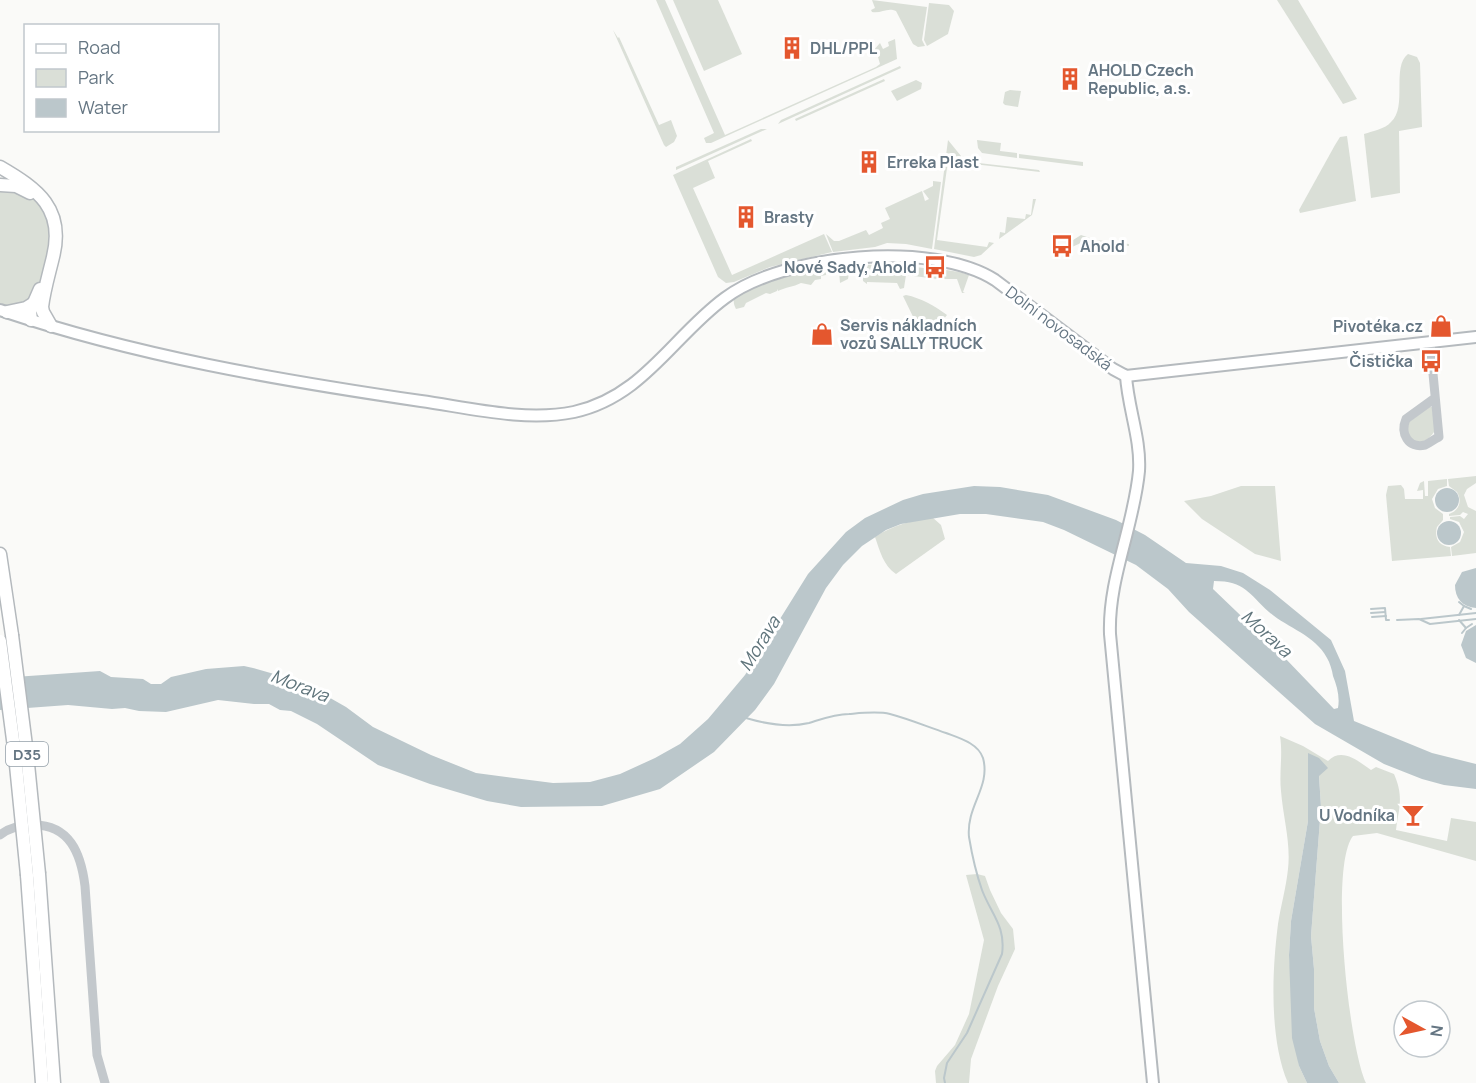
<svg xmlns="http://www.w3.org/2000/svg" width="1476" height="1083" font-family="Manrope,sans-serif">
	<style>
		.green { fill: #dadfd7 }
		.water { fill: #bbc7cb; fill-rule: evenodd }
		.lines { fill: none; stroke-linecap: round; stroke-linejoin: round }
		.stream { stroke: #bbc7cb; stroke-width: 2 }
		.major-casing { stroke: #b5babe; stroke-width: 14 }
		.highway-casing { stroke: #b4b9bd; stroke-width: 15 }
		.minor { stroke: #c3c8cc; stroke-width: 9 }
		.major { stroke: #fff; stroke-width: 10 }
		.highway { stroke: #fff; stroke-width: 12 }
		.highway-bridge-casing { stroke: #b4b9bd; stroke-width: 15; stroke-linecap: butt }
		.highway-bridge { stroke: #fff; stroke-width: 12 }
		.labels { text-anchor: middle; dominant-baseline: central; stroke-width: 6; stroke-linejoin: round; paint-order: stroke }
		.shield { fill: #fff; stroke: #939fa8; stroke-width: 1.5 }
		.shield-label { font-size: 15px; font-weight: bold; fill: #657683 }
		.poi-label { font-size: 16px; font-weight: bold; fill: #657683; stroke: #fff; text-anchor: start }
		.street-label { font-size: 16px; fill: #657683; stroke: #fff }
		.water-label { font-size: 18px; font-style: italic; fill: #60757c; stroke: #fff }
	</style>
	<rect width="100%" height="100%" fill="#fafaf8"/>
	<g class="green">
		<path d="M656,0H665L725,135L876,67L880,64L878,57L880,55L878,51L873,53V51L880,43L883,49L889,46L888,42L895,39L897,59L711,143H706L704,138L714,133Z"/>
		<path d="M673,0H718L742,54L704,71Z"/>
		<path d="M872,0L927,7L922,40L925,46L918,47L913,44L896,11C887,7 881,14 872,12L871,10L875,8Z"/>
		<path d="M1277,0H1298L1357,99L1343,104Z"/>
		<path d="M929,3L949,5L954,11L948,34L927,46L924,40Z"/>
		<path d="M613,30L618,38L619,37L659,125L671,120L677,136L674,142L666,147L664,145Z"/>
		<path d="M1408,54L1417,57L1420,63L1422,127L1399,131L1400,193L1371,198L1364,134C1373,131 1385,129 1391,122C1408,107 1391,67 1408,54Z"/>
		<path d="M900,66L901,68L778,124L781,120Z"/>
		<path d="M884,79L885,81L796,121L795,119Z"/>
		<path d="M916,80L922,83L921,89L897,101L891,91Z"/>
		<path d="M1010,90L1021,91L1018,107L1005,105L1003,103L1005,92Z"/>
		<path d="M761,129H767L676,170V167Z"/>
		<path d="M1347,136L1356,201L1300,213L1299,210L1335,145L1340,137Z"/>
		<path d="M751,139L752,141L708,161L715,178L693,188L732,275L824,234L832,252L770,267L734,282L726,283L718,277L673,175Z"/>
		<path d="M948,140L961,156V161L1039,170L1040,172L948,161L937,240L987,247L989,242L994,243L981,255L974,257L934,249Z"/>
		<path d="M977,140L1001,143L1000,151L1017,153V158L982,153L978,148Z"/>
		<path d="M1019,154L1083,162V166L1019,158Z"/>
		<path d="M933,181L941,182L932,249L906,244L887,243L875,247L833,252L826,234L834,241H839L866,230L869,235L883,228L881,223L890,219L885,208L922,191L925,201L929,199L923,191L933,186Z"/>
		<path d="M0,189C68,191 52,262 31,303L10,307L0,303Z"/>
		<path d="M1033,199H1036L1032,215L999,239L1000,232L1005,233L1007,217L1025,219L1026,214L1031,215Z"/>
		<path d="M1081,235L1096,240L1129,244V246L1083,242L1061,252L1059,249Z"/>
		<path d="M903,264C925,271 948,267 969,275L963,292L965,293H962L957,279H937L906,275L904,288L900,289L897,283L867,282V284L863,281V265Z"/>
		<path d="M840,265L841,268L846,269L849,273L848,279L840,283L839,271L826,273V275L821,276V279L815,280L811,285L801,283C793,287 786,287 778,291L777,289V291L770,294L766,293L746,303L744,307L736,309C735,307 733,303 734,300C740,285 823,268 840,265Z"/>
		<path d="M906,295C921,298 935,306 947,315L928,339L925,338L922,332L928,329L926,325L918,327L903,296Z"/>
		<path d="M1429,407H1432L1435,430C1432,436 1427,440 1420,443L1410,439L1407,425L1409,422Z"/>
		<path d="M1476,476V483L1467,489L1464,495L1468,507L1476,511V553L1452,556L1451,547L1460,542L1464,532L1459,522L1450,519V517L1460,516L1464,519L1468,514L1463,512L1460,515L1449,516V514C1460,510 1462,501 1457,492L1449,486L1448,479Z"/>
		<path d="M1447,479V486L1438,489L1432,499L1435,508L1443,514V520L1437,527C1434,538 1439,546 1450,547L1451,556L1392,561L1386,495L1388,486L1401,485L1404,489L1405,499H1423V490L1417,491L1420,483L1424,481L1425,496H1428V481Z"/>
		<path d="M1241,486H1275L1281,561L1255,554L1202,519L1184,501L1211,496Z"/>
		<path d="M932,517L941,525L945,539L896,574C883,565 880,551 875,537C893,525 911,521 932,517Z"/>
		<path d="M1280,736L1303,746L1328,761C1342,747 1358,761 1371,770L1376,767L1394,774C1404,797 1399,807 1396,830L1447,841L1451,818L1476,822V861L1377,833L1353,836C1329,866 1349,1048 1366,1083H1339L1329,1066L1320,1041L1314,1008V969L1311,936L1321,807L1319,775L1308,754V821L1291,921L1289,955L1299,1066L1307,1083H1288C1269,1039 1272,971 1278,924C1281,905 1286,888 1288,869C1291,843 1283,817 1281,791C1279,773 1283,754 1280,736Z"/>
		<path d="M977,874L985,876L990,890L1001,913L1013,929L1015,949L998,986L971,1059L969,1083H936L935,1071L937,1066L955,1045L969,1014L984,940L966,875Z"/>
	</g>
	<g class="water">
		<path d="M974,486L1000,487L1048,495L1116,520L1145,535L1186,563L1221,566L1243,573L1270,590L1331,640L1345,671L1354,721L1432,753L1476,764V789L1444,785L1422,779L1384,764L1315,724L1189,612L1168,589L1136,565L1064,530L1043,522L986,514H960L901,524L886,530L862,546L843,565L826,588L774,684L755,710L714,752L660,789L602,806L521,807L487,801L430,784L378,765L317,724L291,711L280,710L269,704H254L218,700L166,712L139,711L125,708L112,709L68,705L0,710V678L100,671L111,677L143,679L151,684H161L171,677L206,669L244,666L253,668L302,682L346,707L373,727L431,755L476,773L553,783L590,782L620,774L655,758L680,744L708,719L745,675L808,574L846,532L865,518L903,500L923,494ZM1214,581C1245,581 1249,594 1269,612C1287,628 1315,635 1327,658C1330,663 1332,670 1333,676C1337,686 1340,697 1338,708L1334,709L1284,657L1213,589Z"/>
		<circle cx="1447" cy="500" r="12"/>
		<circle cx="1449" cy="533" r="12"/>
		<path d="M1476,568V608C1462,607 1455,598 1455,585L1462,572Z"/>
		<path d="M1476,625V663L1466,658L1461,645L1466,631Z"/>
		<path d="M1308,753L1319,758L1328,768L1319,776L1321,807L1311,936L1314,969V1008L1320,1041L1329,1066L1339,1083H1307L1299,1066L1292,1038L1289,955L1291,921L1308,821Z"/>
	</g>
	<g class="lines">
		<g class="stream">
			<path d="M1459,602L1464,606"/>
			<path d="M1371,609L1385,608L1386,620H1389"/>
			<path d="M1371,613L1385,612"/>
			<path d="M1459,615L1464,606L1471,609"/>
			<path d="M1372,617L1386,616"/>
			<path d="M1421,619L1476,613"/>
			<path d="M1397,620L1419,619L1430,624L1476,619"/>
			<path d="M1459,620L1466,628L1472,624"/>
			<path d="M1462,633L1466,628"/>
			<path d="M746,718C766,724 788,728 809,723C822,719 835,714 849,714C861,713 878,711 890,714C909,719 928,727 946,733C959,738 978,743 983,758C991,787 966,806 969,837C972,855 976,873 982,890C991,914 1006,926 1002,954L967,1033L947,1063L944,1078L945,1083"/>
		</g>
		<g class="major-casing">
			<g id="major">
				<path d="M0,310C137,356 278,380 421,401C470,408 525,422 574,412C643,397 673,336 725,298C783,254 933,240 995,280L1113,369L1126,376L1476,337"/>
				<path d="M1126,376C1128,408 1141,439 1139,471C1134,526 1108,579 1110,634L1153,1083"/>
			</g>
		</g>
		<g class="highway-casing">
			<g id="highway">
				<path d="M0,167C38,189 65,209 53,257C49,274 44,290 42,307L43,312L51,326"/>
				<path d="M0,185L16,186L30,193"/>
				<path d="M7,312L26,308L34,303"/>
				<path d="M31,320L30,312L40,289"/>
				<path d="M0,554L12,635"/>
				<path d="M39,874L54,1083"/>
				<path d="M27,875L42,1083"/>
			</g>
		</g>
		<g class="minor">
			<path d="M1430,342L1439,437C1434,439 1430,443 1425,445C1408,449 1400,433 1406,419L1435,398"/>
			<path d="M0,835C9,828 20,825 32,825C70,824 81,854 85,886L97,1055L105,1083"/>
		</g>
		<use href="#major" class="major"/>
		<use href="#highway" class="highway"/>
		<g class="highway-bridge-casing">
			<g id="highway-bridge">
				<path d="M12,635L27,754L39,874"/>
				<path d="M0,641L15,755L27,875"/>
			</g>
		</g>
		<use href="#highway-bridge" class="highway-bridge"/>
	</g>
	<defs>
		<g id="building-bare" transform="scale(1.8)"><path d="M-4-6H4V6H1V3H-1V6H-4ZM-2.5-4.3h1.7v1.8h-1.7ZM.8-4.3h1.7v1.8H.8ZM-2.5-1h1.7V.8h-1.7ZM.8-1h1.7V.8H.8Z" fill="#e4572e" stroke="#fff" stroke-width="2.5" paint-order="stroke"/></g>
		<g id="bus-bare" transform="scale(1.8)"><path d="M-5-6H5V4H4V6H2V4H-2V6H-4V4H-5ZM-3.5-4V0h7V-4ZM-3.5 1.2v1.5H-2V1.2ZM2 1.2v1.5H3.5V1.2Z" fill="#e4572e" stroke="#fff" stroke-width="2.5" paint-order="stroke"/></g>
		<g id="shop-bare" transform="scale(1.8)"><path d="M-5-2.5h2.3a2.7 3.5 0 0 1 5.4 0H5L5.5 6h-11ZM-1.5-2.5h3a1.5 2.3 0 0 0-3 0Z" fill="#e4572e" stroke="#fff" stroke-width="2.5" paint-order="stroke"/></g>
		<g id="bar-bare" transform="scale(1.8)"><path d="M-6-5H6L.8 .8V4.5H3.5V6h-7V4.5H-.8V.8Z" fill="#e4572e" stroke="#fff" stroke-width="2.5" paint-order="stroke"/></g>
	</defs>
	<g fill-rule="evenodd">
		<use href="#building-bare" x="792" y="48"/>
		<use href="#building-bare" x="1070" y="79"/>
		<use href="#building-bare" x="869" y="162"/>
		<use href="#building-bare" x="746" y="217"/>
		<use href="#bus-bare" x="1062" y="246"/>
		<use href="#bus-bare" x="935" y="267"/>
		<use href="#shop-bare" x="1441" y="326"/>
		<use href="#shop-bare" x="822" y="334"/>
		<use href="#bus-bare" x="1431" y="361"/>
		<use href="#bar-bare" x="1413" y="815"/>
	</g>
	<g class="labels">
		<rect class="shield" x="6" y="742" width="42" height="24" rx="4.5"/>
		<g class="shield-label">
			<text x="27" y="754">D35</text>
		</g>
		<g class="poi-label">
			<text x="810" y="48">DHL/PPL</text>
			<text x="1088" y="70">AHOLD Czech<tspan x="1088" dy="18">Republic, a.s.</tspan></text>
			<text x="887" y="162">Erreka Plast</text>
			<text x="764" y="217">Brasty</text>
			<text x="1080" y="246">Ahold</text>
			<text x="917" y="267" text-anchor="end">Nové Sady, Ahold</text>
			<text x="840" y="325">Servis nákladních<tspan x="840" dy="18">vozů SALLY TRUCK</tspan></text>
			<text x="1423" y="326" text-anchor="end">Pivotéka.cz</text>
			<text x="1413" y="361" text-anchor="end">Čistička</text>
			<text x="1395" y="815" text-anchor="end">U Vodníka</text>
		</g>
		<g class="street-label">
			<text transform="translate(1059 328) rotate(37)">Dolní novosadská</text>
		</g>
		<g class="water-label">
			<text transform="translate(1267 633) rotate(42)">Morava</text>
			<text transform="translate(759 643) rotate(-58)">Morava</text>
			<text transform="translate(300 685) rotate(21)">Morava</text>
		</g>
	</g>
	<rect x="24" y="24" width="195" height="108" fill="#ffffff" stroke="#c1c8cd" stroke-width="1.5"/>
	<rect x="36" y="44" width="30" height="9" fill="#ffffff" stroke="#c1c8cd" stroke-width="1.5"/>
	<text x="78" y="54" font-size="18" fill="#657683">Road</text>
	<rect x="36" y="69" width="30" height="18" fill="#dadfd7" stroke="#c1c8cd" stroke-width="1.5"/>
	<text x="78" y="84" font-size="18" fill="#657683">Park</text>
	<rect x="36" y="99" width="30" height="18" fill="#bbc7cb" stroke="#c1c8cd" stroke-width="1.5"/>
	<text x="78" y="114" font-size="18" fill="#657683">Water</text>
	<g transform="translate(1422 1029) rotate(98)"><circle r="28" fill="#ffffff" stroke="#c1c8cd" stroke-width="1.5"/>
	<path d="M0-4.5L10 22L0 15L-10 22Z" fill="#e4572e"/>
	<text y="-9" font-size="16" font-weight="bold" text-anchor="middle" fill="#657683">N</text>
	</g>
</svg>
